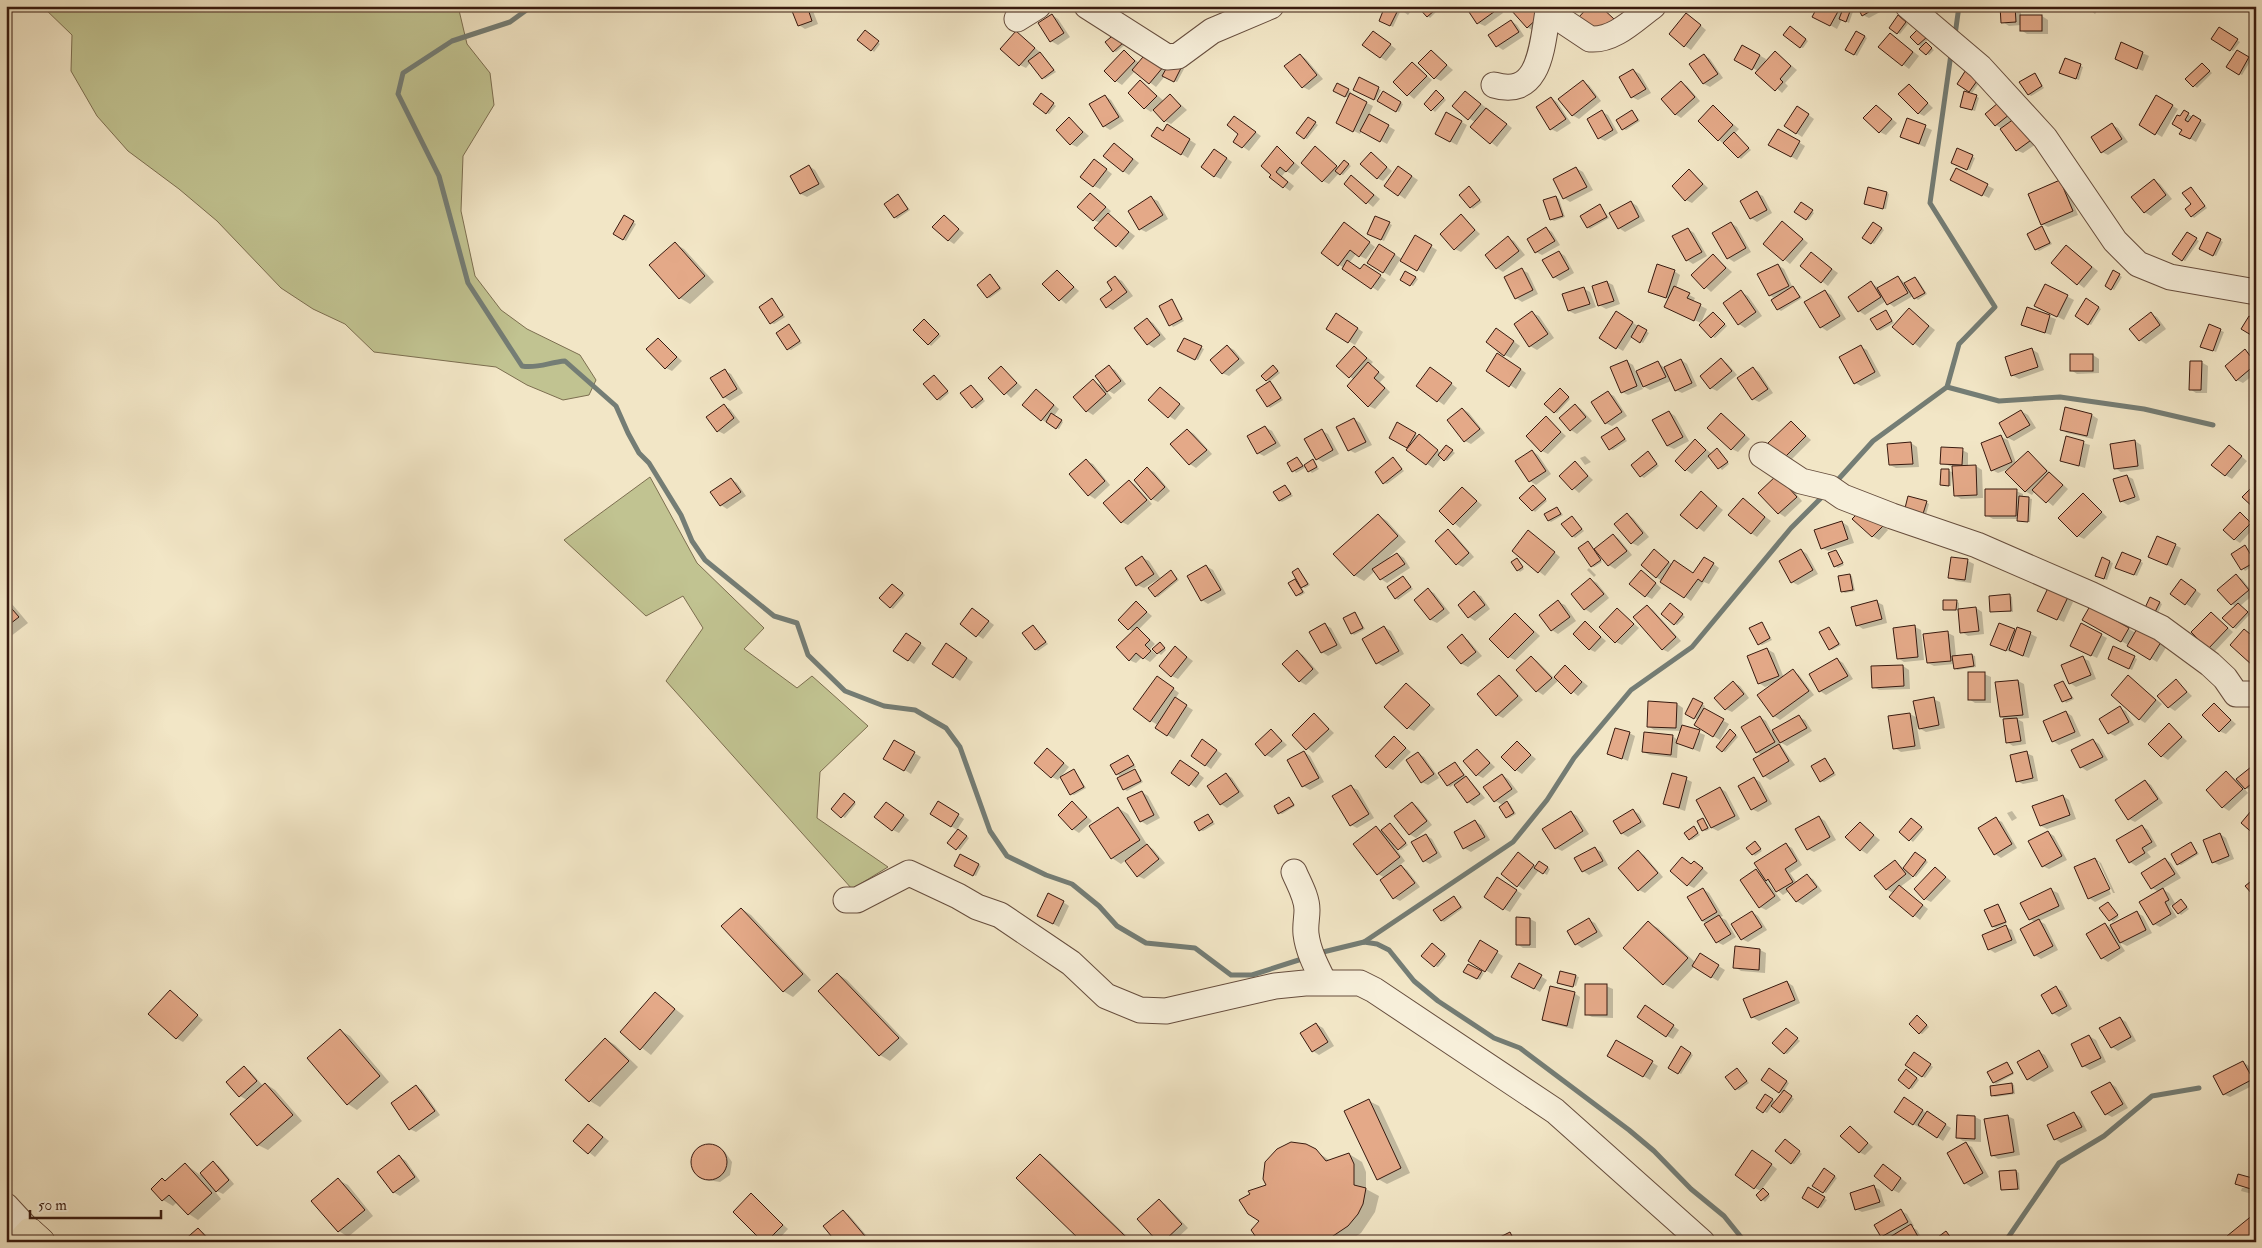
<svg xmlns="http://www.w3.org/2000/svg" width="2262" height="1248" font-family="'IM FELL Double Pica',serif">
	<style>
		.green { fill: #c1c391; stroke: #7c6e50 }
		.shadow { fill: #0003 }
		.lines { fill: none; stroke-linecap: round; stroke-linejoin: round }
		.stream { stroke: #747d75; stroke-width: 5 }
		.building { fill: #e4a988; stroke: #381a0f }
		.minor-casing { stroke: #664d3d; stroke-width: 27 }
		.major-casing { stroke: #381a0f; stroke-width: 29 }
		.minor { stroke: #f7efda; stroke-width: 25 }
		.major { stroke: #f2e6c6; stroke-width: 28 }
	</style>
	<rect width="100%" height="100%" fill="#f2e6c6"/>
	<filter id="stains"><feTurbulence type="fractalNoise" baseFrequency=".004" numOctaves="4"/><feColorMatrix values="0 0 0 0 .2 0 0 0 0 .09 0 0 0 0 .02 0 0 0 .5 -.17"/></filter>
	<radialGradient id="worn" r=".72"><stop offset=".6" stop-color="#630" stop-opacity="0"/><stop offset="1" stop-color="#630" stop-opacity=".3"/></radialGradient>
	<g class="green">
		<path d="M42,6H458L467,44L490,73L494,105L463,156L461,211L475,276L501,310L527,329L580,355L596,380L589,395L563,400L527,385L496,367L374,352L345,324L313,309L281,288L217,221L179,189L128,151L97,116L71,71L72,35Z"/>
		<path d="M650,477L697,563L764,628L744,649L797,688L812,676L868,726L820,772L817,818L888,867L852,889L666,681L703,628L683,596L646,616L564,540Z"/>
	</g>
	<g class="shadow">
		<path d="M792,6H811L818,24L805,29L799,25Z"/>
		<path d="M1387,6L1400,12L1393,27L1380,20Z"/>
		<path d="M1396,6H1415L1408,15Z"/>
		<path d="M1418,6H1431L1436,12L1430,18Z"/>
		<path d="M1467,6H1499L1503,13L1485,26L1478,23Z"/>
		<path d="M1517,6H1538L1534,31L1527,27Z"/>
		<path d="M1819,6H1855L1849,23L1842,19L1837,29L1814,16Z"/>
		<path d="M1858,6H1891L1869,18L1863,15Z"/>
		<path d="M2001,6H2021V16H2042L2048,20V34H2027L2021,30V25L2009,26L2003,22Z"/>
		<path d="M2092,6H2101L2095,14L2089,9Z"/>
		<path d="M1052,15L1058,19L1070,37L1058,45L1051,41L1040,23Z"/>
		<path d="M1692,18L1706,30L1691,50L1685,46Z"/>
		<path d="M1901,18L1908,24L1900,34L1890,28Z"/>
		<path d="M1511,21L1517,25L1524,36L1503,50L1497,46L1490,35Z"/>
		<path d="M2219,29L2240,42L2233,51L2213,38Z"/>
		<path d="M1793,30L1808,41L1803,48L1800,47Z"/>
		<path d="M1919,30L1929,39L1924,43L1934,50L1929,55L1918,44Z"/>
		<path d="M1374,32L1396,49L1386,61L1380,57Z"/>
		<path d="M1857,32L1867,38L1857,56L1847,50Z"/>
		<path d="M867,33L880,44L874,52L872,50Z"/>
		<path d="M1016,33L1040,52L1056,72L1045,79L1031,62L1026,68L1020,65Z"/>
		<path d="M1116,34L1126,44L1116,52L1114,51Z"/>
		<path d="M1890,34L1919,56L1909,69L1880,47Z"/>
		<path d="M2122,44L2149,56L2143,71L2122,62Z"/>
		<path d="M1743,46L1766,59L1764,65L1775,52L1797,70L1785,83L1788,86L1782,93L1758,71L1736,59Z"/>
		<path d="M1124,51L1139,63L1171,62L1184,69L1177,82L1165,76L1156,87L1135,71L1122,85L1116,81Z"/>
		<path d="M1431,51L1453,70L1441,81L1435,78Z"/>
		<path d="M2237,52L2251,60L2242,75L2228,67Z"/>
		<path d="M1300,55L1306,59L1323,79L1309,90L1303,87Z"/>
		<path d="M1704,55L1710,59L1723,78L1710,87L1704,84L1691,65Z"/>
		<path d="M2065,60L2083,67L2079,80L2063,74Z"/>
		<path d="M1413,64L1432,80L1414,99L1394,82Z"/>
		<path d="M2204,66L2212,73L2197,88L2187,79Z"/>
		<path d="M1633,70L1640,74L1651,93L1638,100L1632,97Z"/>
		<path d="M2035,75L2044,88L2031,96L2028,94Z"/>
		<path d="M1984,76L1972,93L1959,84Z"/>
		<path d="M1359,79L1381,90L1376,100L1354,89Z"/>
		<path d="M1141,82L1164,101L1170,95L1187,110L1171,124L1165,121L1154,109L1151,112L1145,108Z"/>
		<path d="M1583,82L1589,85L1601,101L1579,119L1572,115Z"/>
		<path d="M1681,83L1687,86L1700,101L1681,118L1675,114Z"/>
		<path d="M1337,85L1351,92L1350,95L1373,106L1369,115L1395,130L1387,144L1362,130L1360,134L1344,126L1349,98L1334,91Z"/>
		<path d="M1909,85L1933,108L1924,116L1918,113Z"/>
		<path d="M1466,92L1512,128L1497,147L1472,127L1476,123L1469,118Z"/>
		<path d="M1384,93L1403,104L1399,112L1379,100Z"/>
		<path d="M1439,93L1446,100L1435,112L1426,104Z"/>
		<path d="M1044,96L1056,106L1049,114L1047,113Z"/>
		<path d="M1105,96L1111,100L1124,121L1110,130L1104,126Z"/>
		<path d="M1976,96L1979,98L1975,111L1964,108Z"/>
		<path d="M2157,97L2178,109L2162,137L2140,124Z"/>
		<path d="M1551,98L1557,102L1571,123L1557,132L1551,129Z"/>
		<path d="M2005,99L2039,142L2023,153L2016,150L2002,129L1996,125Z"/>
		<path d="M1876,106L1897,123L1886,135L1880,132Z"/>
		<path d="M1713,107L1739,129L1734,134L1751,150L1741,159L1719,140Z"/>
		<path d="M1632,111L1640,121L1626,130L1623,129Z"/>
		<path d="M1803,111L1814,119L1802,137L1796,133Z"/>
		<path d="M1602,112L1608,115L1618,133L1605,141L1599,138Z"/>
		<path d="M2184,112L2206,124L2196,142L2181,133L2184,130L2181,118Z"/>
		<path d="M1447,114L1467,125L1457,145L1436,134Z"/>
		<path d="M1308,118L1318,125L1307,139L1305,138Z"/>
		<path d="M1069,119L1089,136L1077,147L1071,144Z"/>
		<path d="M1908,120L1932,130L1925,147L1907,140Z"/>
		<path d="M1240,121L1261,136L1249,151L1235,141L1240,134Z"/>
		<path d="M2112,125L2118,128L2128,142L2108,155L2102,152Z"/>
		<path d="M1174,130L1196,144L1188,158L1152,136Z"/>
		<path d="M1778,130L1805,146L1797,160L1770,144Z"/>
		<path d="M1120,148L1139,163L1129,175L1123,171Z"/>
		<path d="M1277,148L1300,167L1293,175L1286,171L1282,176L1294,186L1290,191L1271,177Z"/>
		<path d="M1315,148L1339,168L1347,163L1351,166L1343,175L1339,173L1329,184L1323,181Z"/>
		<path d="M1957,150L1975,158L1970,170L1955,164Z"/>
		<path d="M1221,154L1232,162L1221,179L1214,176Z"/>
		<path d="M1371,154L1392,171L1383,181L1377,178Z"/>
		<path d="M1094,160L1112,174L1100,189L1094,186Z"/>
		<path d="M809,166L815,170L825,187L807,197L801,194Z"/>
		<path d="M1576,168L1583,172L1593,190L1570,202L1564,198Z"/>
		<path d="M1957,170L1994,189L1989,198L1958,183Z"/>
		<path d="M1404,171L1418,180L1405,199L1386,185Z"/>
		<path d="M1690,171L1708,188L1692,203L1686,200Z"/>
		<path d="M1352,176L1380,199L1373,207L1345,184Z"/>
		<path d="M2154,180L2160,184L2172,199L2151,216L2144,212Z"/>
		<path d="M2060,182L2066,185L2078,215L2048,227L2042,224Z"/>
		<path d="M1469,188L1482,202L1473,209L1471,207Z"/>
		<path d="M2191,189L2207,208L2194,218L2192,216Z"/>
		<path d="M1756,193L1763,196L1772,213L1757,222L1751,218Z"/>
		<path d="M1887,193L1889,194L1886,209L1868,205Z"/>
		<path d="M1090,194L1111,211L1108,215L1135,236L1123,250L1096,228L1100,223L1094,220Z"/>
		<path d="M898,196L910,210L897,219L895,217Z"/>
		<path d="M1556,197L1559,199L1565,217L1554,221L1551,219Z"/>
		<path d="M1151,198L1158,201L1168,219L1146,232L1140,229Z"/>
		<path d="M1631,202L1637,206L1645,221L1625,232L1619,228Z"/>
		<path d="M1801,204L1814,213L1809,220L1806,219Z"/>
		<path d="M1600,206L1609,218L1590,229L1588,227Z"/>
		<path d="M944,216L964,233L954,244L948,240Z"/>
		<path d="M1461,216L1480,234L1461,252L1455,249Z"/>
		<path d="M625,217L636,224L626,241L614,234Z"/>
		<path d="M1376,217L1392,225L1384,241L1368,233Z"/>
		<path d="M1783,222L1808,243L1790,264L1764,243Z"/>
		<path d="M1731,223L1737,227L1751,252L1734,262L1728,258Z"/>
		<path d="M1873,223L1884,230L1874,244L1864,237Z"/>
		<path d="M1350,227L1375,247L1366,259L1356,254L1349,263L1361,270L1370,269L1386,280L1378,291L1322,253Z"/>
		<path d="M1546,228L1552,232L1560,245L1542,255L1536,252Z"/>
		<path d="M2042,228L2052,244L2039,251L2036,249Z"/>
		<path d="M1688,229L1694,233L1707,256L1693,264L1687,260Z"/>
		<path d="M2187,234L2199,241L2185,261L2174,254Z"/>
		<path d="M2208,234L2223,242L2216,256L2201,248Z"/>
		<path d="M1415,237L1437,250L1424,273L1400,260L1390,276L1369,263L1380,245L1402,259Z"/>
		<path d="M1508,238L1514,241L1525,255L1503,272L1497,268L1486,255Z"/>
		<path d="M675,244L684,249L714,282L690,304L680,298L651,265Z"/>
		<path d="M2072,250L2098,271L2084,288L2052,263Z"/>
		<path d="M1559,252L1565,256L1574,273L1560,281L1554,277Z"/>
		<path d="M1811,254L1838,273L1828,286L1802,266Z"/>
		<path d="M1714,256L1732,272L1711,292L1693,275Z"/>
		<path d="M1778,265L1784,269L1793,288L1802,298L1781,311L1778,309L1775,299L1770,295Z"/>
		<path d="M1522,270L1528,273L1538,294L1522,302L1516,298Z"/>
		<path d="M1674,271L1680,275L1676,288L1695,298L1693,302L1707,309L1701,323L1672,310L1669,299L1656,295Z"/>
		<path d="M1057,272L1079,291L1066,304L1044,284Z"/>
		<path d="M1406,272L1418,279L1413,286L1401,279Z"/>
		<path d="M2114,272L2122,277L2114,290L2106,285Z"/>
		<path d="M990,275L1002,289L990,298L988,297Z"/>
		<path d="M1115,277L1122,281L1133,296L1113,310L1107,307L1114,290Z"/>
		<path d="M1898,277L1906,284L1915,278L1918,280L1927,294L1918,300L1913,296L1894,307L1886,301L1865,315L1859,311L1849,297L1871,283L1879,288Z"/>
		<path d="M1607,282L1613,285L1620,304L1606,309L1599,305Z"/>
		<path d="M2045,285L2074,300L2064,320L2042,309Z"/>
		<path d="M1584,289L1590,292L1596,307L1575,314L1569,311Z"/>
		<path d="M1825,291L1831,295L1846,319L1827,331L1821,327Z"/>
		<path d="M1741,292L1748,296L1762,316L1745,328L1739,324Z"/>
		<path d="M772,300L785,317L774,324L771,323Z"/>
		<path d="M2087,300L2101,309L2091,325L2076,316Z"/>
		<path d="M1172,301L1184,321L1173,327L1160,307Z"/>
		<path d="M2027,309L2056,319L2051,335L2022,325Z"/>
		<path d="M1909,310L1935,330L1920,348L1894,327Z"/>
		<path d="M1616,312L1649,333L1643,343L1632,337L1623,351L1601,338Z"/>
		<path d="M1886,312L1894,323L1880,331L1878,329Z"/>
		<path d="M1532,313L1539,316L1554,338L1537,350L1530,346L1515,325Z"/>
		<path d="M1713,313L1727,326L1715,338L1712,336Z"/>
		<path d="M2151,314L2157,317L2166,329L2146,344L2140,340Z"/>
		<path d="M1342,318L1363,332L1355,345L1328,328Z"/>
		<path d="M1147,319L1153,323L1166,339L1154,348L1148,344L1135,328Z"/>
		<path d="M927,322L941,336L931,346L929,344Z"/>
		<path d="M789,326L802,343L791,350L788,349Z"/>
		<path d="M2209,326L2224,332L2216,352L2205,347Z"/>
		<path d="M1502,333L1520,346L1511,358L1505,355Z"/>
		<path d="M658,339L682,361L672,371L666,368Z"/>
		<path d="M1184,339L1204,349L1198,360L1179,351Z"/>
		<path d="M1227,346L1234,350L1245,363L1229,376L1222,373Z"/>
		<path d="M1861,347L1867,350L1881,376L1861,386L1855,383Z"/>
		<path d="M1355,348L1373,362L1370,365L1385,377L1380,382L1390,392L1375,409L1369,406L1354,380L1338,366Z"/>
		<path d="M2031,349L2038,353L2044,370L2019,379L2012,375Z"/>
		<path d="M2245,350L2256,360V373L2243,383L2237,380Z"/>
		<path d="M2093,355L2099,359V373L2077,374L2071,370Z"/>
		<path d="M1504,358L1526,373L1516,389L1510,385Z"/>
		<path d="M1681,360L1687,364L1697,386L1682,393L1676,390L1671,381L1650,390L1641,385L1643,389L1628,395L1622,392L1626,361L1633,365L1636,372L1658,363L1665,368Z"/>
		<path d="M1722,360L1728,364L1737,375L1717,391L1711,388Z"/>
		<path d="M2201,362L2208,366L2207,393H2196L2190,389Z"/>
		<path d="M1109,367L1115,370L1126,384L1114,394L1104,388L1112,398L1093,415L1087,411L1093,381L1105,387Z"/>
		<path d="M1001,368L1022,387L1011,398L990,378Z"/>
		<path d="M1276,368L1280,373L1269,382L1273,384L1283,400L1270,408L1268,406L1270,382L1267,380L1263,376Z"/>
		<path d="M1753,368L1759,372L1773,393L1759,402L1753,399Z"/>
		<path d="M725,371L731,374L743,393L730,401L724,397Z"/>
		<path d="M1436,372L1457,388L1444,405L1417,386Z"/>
		<path d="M936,378L949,393L940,401L938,399Z"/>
		<path d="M971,386L985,401L976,409L962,394Z"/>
		<path d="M1160,388L1185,408L1175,420L1169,416Z"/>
		<path d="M1563,391L1570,399L1557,413L1554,412Z"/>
		<path d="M1608,393L1614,396L1627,416L1612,426L1605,423Z"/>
		<path d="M1042,394L1059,409L1054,416L1063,422L1059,429L1042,420Z"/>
		<path d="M1575,405L1581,409L1592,421L1577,434L1571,430Z"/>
		<path d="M724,406L730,409L740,422L724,434L718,431Z"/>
		<path d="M1463,409L1469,413L1485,433L1471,444L1465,441Z"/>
		<path d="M2066,409L2092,415L2098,419L2093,439L2067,433L2061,429Z"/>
		<path d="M2021,411L2028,415L2036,428L2014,441L2008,438L2000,424Z"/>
		<path d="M1669,412L1675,416L1689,441L1674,449L1667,446Z"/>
		<path d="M1546,418L1566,436L1548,454L1542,451Z"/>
		<path d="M1354,419L1360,423L1372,445L1355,453L1349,450Z"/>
		<path d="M1727,419L1750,439L1738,452L1732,449Z"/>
		<path d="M1791,422L1811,440L1790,461L1784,458Z"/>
		<path d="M1398,424L1425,440L1441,453L1449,448L1455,453L1447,461L1442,457L1433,468L1408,450L1410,448L1390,437Z"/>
		<path d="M1265,427L1272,431L1281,446L1264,456L1258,453Z"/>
		<path d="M1617,428L1627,441L1613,450L1610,449Z"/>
		<path d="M1188,430L1194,434L1212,454L1196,468L1190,464L1172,444Z"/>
		<path d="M1322,431L1328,434L1339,454L1323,462L1317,459Z"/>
		<path d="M2001,437L2008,440L2016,463L2028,452L2068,489L2053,506L2035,491L2032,495L2025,491L2011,468L1998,473L1992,470Z"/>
		<path d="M2067,438L2090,445L2085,468L2062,461Z"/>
		<path d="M1696,441L1712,454L1717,450L1720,451L1729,464L1722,470L1710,456L1692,474L1686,470L1676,461Z"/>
		<path d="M2135,441L2141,445L2144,469L2121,472L2115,468Z"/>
		<path d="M1911,443L1917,447L1919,467L1896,468L1890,465Z"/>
		<path d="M2229,446L2247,461L2232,479L2225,475Z"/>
		<path d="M1962,450L1968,453V467L1976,466L1982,470L1983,498L1961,499L1955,495L1953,467L1942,463Z"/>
		<path d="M1532,451L1538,455L1551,474L1536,485L1530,481Z"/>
		<path d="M1650,455L1659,466L1644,478L1641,476Z"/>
		<path d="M1585,456L1591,462L1585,465L1580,458Z"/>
		<path d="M1297,458L1304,466L1313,461L1319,469L1312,473L1306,467L1296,473L1288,463Z"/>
		<path d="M1393,459L1404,471L1387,484L1384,483Z"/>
		<path d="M1086,461L1093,464L1110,485L1095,499L1089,495Z"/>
		<path d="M1575,463L1593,480L1579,493L1560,476Z"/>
		<path d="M1147,469L1154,472L1170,491L1158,502L1152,499Z"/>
		<path d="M1949,471L1952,472L1951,486H1944L1942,485Z"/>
		<path d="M2127,476L2133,479L2140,500L2128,505L2121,501Z"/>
		<path d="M731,479L737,483L746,496L727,509L721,505L712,492Z"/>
		<path d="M1784,480L1802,501L1785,517L1779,513Z"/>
		<path d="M1129,481L1135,485L1152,504L1128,525L1122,522Z"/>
		<path d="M1285,486L1293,496L1282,502L1280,501Z"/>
		<path d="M1535,488L1547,501L1535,512L1533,510Z"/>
		<path d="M1463,489L1482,505L1460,528L1440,511Z"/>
		<path d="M2016,491L2023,494V497L2032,499L2030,522L2021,521L2018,519H1993L1986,515Z"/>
		<path d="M1701,493L1723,510L1704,532L1682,515Z"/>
		<path d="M2083,494L2107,517L2084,539L2078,536Z"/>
		<path d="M1743,500L1771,521L1757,537L1751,533Z"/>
		<path d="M1926,502L1929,504L1925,518L1908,512Z"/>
		<path d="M1557,508L1563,515L1551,522L1548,520Z"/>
		<path d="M1870,513L1888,530L1879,540L1872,536Z"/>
		<path d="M1627,514L1633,518L1649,537L1638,546L1632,543Z"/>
		<path d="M2240,514L2256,526L2240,543L2234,539Z"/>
		<path d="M1378,515L1387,521L1406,542L1388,558L1398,554L1404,558L1410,568L1387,583L1381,579L1375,571L1364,581L1354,575Z"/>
		<path d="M1574,519L1584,531L1575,538L1573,536Z"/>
		<path d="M1842,522L1848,526L1854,543L1828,551L1822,548Z"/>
		<path d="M1448,531L1454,534L1474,557L1463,567L1457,564Z"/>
		<path d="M1529,532L1560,557L1545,576L1513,551Z"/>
		<path d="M1613,535L1619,539L1632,555L1615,569L1609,565L1597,550L1596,551L1602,562L1594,567L1592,566L1588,542L1595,550Z"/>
		<path d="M2175,545L2181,548L2173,568L2156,560Z"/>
		<path d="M2245,547L2256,562V564L2245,571L2233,555Z"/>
		<path d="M1801,550L1807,554L1818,574L1798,585L1792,582Z"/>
		<path d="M1654,551L1673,565L1694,574L1711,562L1719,568L1709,584L1704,582L1691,601L1656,577Z"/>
		<path d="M1836,551L1844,565L1838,568L1835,566Z"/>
		<path d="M1143,558L1149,561L1160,578L1144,588L1137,585Z"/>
		<path d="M1952,558L1968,561L1974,564L1971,583L1956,581L1950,577Z"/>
		<path d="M2102,559L2113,563L2107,580L2099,577Z"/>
		<path d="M1517,560L1524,569L1520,572L1518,570Z"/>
		<path d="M2140,561L2143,563L2137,576L2119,569Z"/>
		<path d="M1206,566L1213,570L1226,594L1208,604L1202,600L1189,576Z"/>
		<path d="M1589,568L1596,575L1594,577L1587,570Z"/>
		<path d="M1298,569L1310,585L1305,588L1300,585L1305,593L1300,596L1297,595L1295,580L1300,583Z"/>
		<path d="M1171,572L1179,580L1158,597L1156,596Z"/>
		<path d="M1647,575L1661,588L1652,599L1646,596Z"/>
		<path d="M1850,575L1852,576L1855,591L1845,593L1842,591Z"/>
		<path d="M6,576L10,581L6,584Z"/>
		<path d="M2236,576L2242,579L2254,594L2240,606L2250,614L2236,629L2233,627L2236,607L2232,604Z"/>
		<path d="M1403,577L1413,589L1398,600L1396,598Z"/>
		<path d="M1590,579L1597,583L1609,598L1591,613L1585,609L1573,595Z"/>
		<path d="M2187,584L2201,594L2192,608L2172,594Z"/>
		<path d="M895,587L905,595L893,609L890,607Z"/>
		<path d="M1428,590L1434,593L1450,613L1437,623L1431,620Z"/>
		<path d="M1474,593L1481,596L1490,609L1475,621L1469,617Z"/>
		<path d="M2009,595L2012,597L2013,612L1992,611Z"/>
		<path d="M6,597L28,623L6,640Z"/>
		<path d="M2067,598L2073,602L2064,622L2045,614Z"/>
		<path d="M2151,598L2162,604L2157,615L2146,609Z"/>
		<path d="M1956,601L1959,603V610L1976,608L1982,612L1984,634L1968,636L1962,632L1960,611L1944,609Z"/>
		<path d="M1558,602L1565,605L1576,621L1558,634L1552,630L1541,615Z"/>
		<path d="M1877,602L1883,605L1887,623L1863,629L1857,625Z"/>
		<path d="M1136,603L1152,616L1139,629L1155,644L1150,649L1157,655L1150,662L1142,657L1136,663L1129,660L1134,632L1129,629Z"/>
		<path d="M1647,606L1653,610L1681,641L1668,652L1662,649Z"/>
		<path d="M1673,606L1685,617L1677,625L1675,624Z"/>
		<path d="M2090,607L2136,633L2139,629L2167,646L2157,662L2084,619Z"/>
		<path d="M1617,609L1639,628L1622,645L1616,642Z"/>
		<path d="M978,613L994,625L983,639L962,624Z"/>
		<path d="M1355,613L1365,629L1354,635L1352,633Z"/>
		<path d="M2211,613L2233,632L2215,651L2208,648Z"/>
		<path d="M1516,614L1540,636L1515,660L1509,657Z"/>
		<path d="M1585,623L1606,641L1595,652L1589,649Z"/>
		<path d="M1762,623L1772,640L1762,645L1759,644Z"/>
		<path d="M1325,625L1331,628L1342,648L1328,656L1322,652Z"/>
		<path d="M1033,626L1048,644L1038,651L1035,649Z"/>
		<path d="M1384,627L1391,631L1404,654L1383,666L1377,663Z"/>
		<path d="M1915,627L1921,630L1924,660L1904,662L1898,658Z"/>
		<path d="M1829,628L1841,645L1832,650L1830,649Z"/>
		<path d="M2018,628L2037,637L2029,658L1998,648L2014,630L2017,632Z"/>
		<path d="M1948,633L1954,636L1956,657L1972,655L1975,656L1976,667L1957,670L1954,664L1934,666L1928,663Z"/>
		<path d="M2101,635L2107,638L2097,658L2078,649Z"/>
		<path d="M1462,636L1468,640L1482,656L1468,667L1462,664L1449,647Z"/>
		<path d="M912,638L926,648L914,664L908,660Z"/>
		<path d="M1162,645L1166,650L1161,655L1154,649Z"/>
		<path d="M953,648L973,662L960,681L934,663Z"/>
		<path d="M1175,648L1193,661L1178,679L1172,676Z"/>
		<path d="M2114,648L2137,659L2132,670L2109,658Z"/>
		<path d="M1767,649L1774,653L1784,678L1793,671L1799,675L1814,695L1780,720L1774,716L1775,683L1765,687L1759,683Z"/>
		<path d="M1297,652L1303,655L1319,673L1306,685L1299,681Z"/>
		<path d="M1531,657L1537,661L1554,678L1565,667L1588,686L1578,696L1559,680L1543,695L1537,691Z"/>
		<path d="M2083,658L2089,661L2096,679L2076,687L2070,683Z"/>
		<path d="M1837,659L1843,663L1853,679L1826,695L1820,691L1810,675Z"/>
		<path d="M1903,666L1909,670L1910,689L1879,690L1873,687L1872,668Z"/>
		<path d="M1984,674L1991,677V703H1975L1969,699Z"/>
		<path d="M1499,676L1505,680L1523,700L1503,718L1497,715Z"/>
		<path d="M2129,677L2162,704L2145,723L2139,719Z"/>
		<path d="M1163,681L1179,693L1175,699L1193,710L1174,739L1156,728L1158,725L1151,721Z"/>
		<path d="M2018,681L2024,684L2029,718L2017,719L2023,722L2026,744L2013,746L2007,742V720L2001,717L1997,683Z"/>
		<path d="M2176,681L2192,696L2175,711L2169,707L2159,696Z"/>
		<path d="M2063,682L2074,699L2066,703L2055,686Z"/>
		<path d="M1734,683L1740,686L1749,698L1732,712L1726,709Z"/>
		<path d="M1407,685L1435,709L1414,731L1408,728Z"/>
		<path d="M1933,699L1940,702L1945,728L1926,732L1917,727L1921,749L1901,752L1895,748L1910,714L1918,718Z"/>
		<path d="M1694,700L1705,706L1703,709L1729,724L1720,740L1695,725L1698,720L1687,713Z"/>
		<path d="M1677,704L1683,708L1682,726L1705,735L1700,752L1678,743L1677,758L1650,755L1643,752L1672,736L1678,740L1681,731L1654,730L1648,726Z"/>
		<path d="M2214,704L2236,724L2226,734L2219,731Z"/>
		<path d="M2120,708L2126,711L2134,725L2115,736L2109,733Z"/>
		<path d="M2066,712L2072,716L2081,736L2059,745L2053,741Z"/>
		<path d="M1314,714L1334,733L1313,753L1293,735Z"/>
		<path d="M1760,717L1766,721L1772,732L1799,717L1805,720L1812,731L1787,746L1778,741L1795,765L1770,780L1764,776L1762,755L1757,752L1742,728Z"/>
		<path d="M2169,725L2187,741L2168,760L2162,756Z"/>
		<path d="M1271,730L1287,745L1272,758L1266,755Z"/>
		<path d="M1733,732L1738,737L1725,752L1723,751Z"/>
		<path d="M1629,733L1635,736L1628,761L1609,753Z"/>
		<path d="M1394,738L1411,752L1393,770L1387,767Z"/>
		<path d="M2093,740L2099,744L2108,760L2087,771L2081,767L2073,751Z"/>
		<path d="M895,742L921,757L911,774L885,758Z"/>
		<path d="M1517,743L1536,759L1522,774L1516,770Z"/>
		<path d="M1209,745L1222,754L1211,769L1205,765Z"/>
		<path d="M1477,750L1495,767L1483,778L1477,775Z"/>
		<path d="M1304,752L1310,756L1324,782L1310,790L1303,786Z"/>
		<path d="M2256,752V760L2252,755Z"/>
		<path d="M1418,753L1424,757L1439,778L1428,785L1422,782Z"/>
		<path d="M2026,753L2033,756L2038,781L2023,784L2017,781Z"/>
		<path d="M1053,754L1069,767L1058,780L1052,777Z"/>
		<path d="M1128,757L1136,767L1120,776L1117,774Z"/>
		<path d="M1825,759L1836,775L1824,782L1821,781Z"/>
		<path d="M1455,763L1485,798L1474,806L1468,802L1454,784L1450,787L1448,785Z"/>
		<path d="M1187,765L1204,778L1196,788L1173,772Z"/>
		<path d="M2251,769L2256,773V783L2248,789L2242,786L2248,793L2229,811L2223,807L2207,790L2226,772L2236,780Z"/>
		<path d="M1074,770L1086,788L1074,795L1071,794Z"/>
		<path d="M1135,770L1143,782L1127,791L1124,789Z"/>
		<path d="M1226,774L1232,778L1244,796L1227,808L1221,804Z"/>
		<path d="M1502,775L1508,779L1518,792L1505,801L1510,804L1516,814L1509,818L1507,817L1503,805L1495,801Z"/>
		<path d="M1754,778L1760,782L1772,804L1758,812L1752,809Z"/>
		<path d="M1686,779L1692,782L1685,811L1665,804Z"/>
		<path d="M2145,781L2151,785L2163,803L2135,822L2129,819Z"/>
		<path d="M1351,787L1358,790L1374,818L1357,828L1351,825Z"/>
		<path d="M1720,788L1726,792L1740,819L1718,831L1712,828L1697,800Z"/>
		<path d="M1142,792L1148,796L1160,818L1147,825L1141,821Z"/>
		<path d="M847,796L856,804L845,818L833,809Z"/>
		<path d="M2063,796L2069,800L2076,819L2047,829L2041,826L2034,807Z"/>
		<path d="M1289,799L1295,806L1282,814L1279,813Z"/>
		<path d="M938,803L964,819L957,830L931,813Z"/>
		<path d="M1072,803L1092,821L1079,833L1073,829Z"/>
		<path d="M1412,803L1418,807L1432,825L1416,838L1409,834Z"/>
		<path d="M893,807L909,820L899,833L893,830Z"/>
		<path d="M1118,808L1128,814L1148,846L1153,849L1165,863L1144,879L1138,876L1126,860L1121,864L1112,858Z"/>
		<path d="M1633,810L1639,814L1646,826L1628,837L1621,833Z"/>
		<path d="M2012,811L2017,818L2012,821L2007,813Z"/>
		<path d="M1571,812L1577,816L1589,834L1562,851L1556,848Z"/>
		<path d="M1208,816L1215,824L1203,831L1200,830Z"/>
		<path d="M1819,817L1825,821L1836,840L1814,852L1808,849Z"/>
		<path d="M1996,819L2002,822L2017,848L2001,858L1995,854Z"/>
		<path d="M1703,820L1710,829L1706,831L1703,830Z"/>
		<path d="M1475,821L1481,825L1490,840L1471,852L1464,848Z"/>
		<path d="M1914,821L1924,829L1913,842L1901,832Z"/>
		<path d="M1860,824L1880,840L1867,854L1861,850Z"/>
		<path d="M1390,825L1408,845L1401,850L1394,846L1405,861L1400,865L1407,870L1420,887L1400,901L1394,898L1385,878L1378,874L1376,828L1382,831Z"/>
		<path d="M2142,826L2148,830L2157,846L2147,852L2151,857L2136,866L2130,862Z"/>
		<path d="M1694,828L1700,835L1692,840L1689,839Z"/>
		<path d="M961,832L969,838L960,850L949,843Z"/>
		<path d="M2048,832L2054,836L2067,860L2049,869L2043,866Z"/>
		<path d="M2220,834L2226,838L2234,859L2219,865L2213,862Z"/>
		<path d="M1426,835L1432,839L1442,857L1430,864L1424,861Z"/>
		<path d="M1755,843L1762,851L1755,856L1753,854Z"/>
		<path d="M2191,844L2199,854L2181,865L2178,864Z"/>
		<path d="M1786,845L1792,848L1802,865L1790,873L1797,883L1807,876L1813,879L1822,891L1803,905L1796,901L1789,891L1783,895L1766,880L1781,900L1766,910L1760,907L1756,870L1763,875Z"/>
		<path d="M1595,848L1601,852L1608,865L1589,875L1583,871Z"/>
		<path d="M1638,852L1644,855L1663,877L1645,893L1639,890Z"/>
		<path d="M1918,855L1928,862L1916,877L1906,870L1912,878L1900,887L1928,909L1920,920L1891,897L1893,893L1886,889L1895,861L1904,869Z"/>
		<path d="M961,856L981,866L976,876L956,866Z"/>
		<path d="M1524,857L1537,867L1540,863L1550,869L1547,875L1539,870L1524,890L1503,874Z"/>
		<path d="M2095,859L2101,863L2115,893H2113L2099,862H2096L2111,894L2095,902L2089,898Z"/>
		<path d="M2165,859L2171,863L2181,878L2162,889L2169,893L2176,905L2181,901L2189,909L2181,915L2172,905L2170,906L2177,917L2160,927L2154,924L2159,892L2152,888Z"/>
		<path d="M1692,865L1700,866L1708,873L1694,888L1688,885Z"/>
		<path d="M1935,868L1951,881L1931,902L1925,899Z"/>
		<path d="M1504,882L1522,894L1510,912L1504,909Z"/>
		<path d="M1703,889L1709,893L1723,916L1720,917L1726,920L1736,937L1723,945L1717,942L1708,924L1702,921Z"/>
		<path d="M2051,890L2058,893L2065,909L2039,921L2045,924L2058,950L2041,959L2035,955V922L2030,919Z"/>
		<path d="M1454,897L1463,908L1444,922L1441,920Z"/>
		<path d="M1063,902L1069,906L1059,927L1044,919Z"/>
		<path d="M2108,904L2119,917L2113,922L2101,909Z"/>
		<path d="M1998,905L2000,907L2007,923L1996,928L1993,927Z"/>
		<path d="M742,909L751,915L811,980L793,997L783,991Z"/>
		<path d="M1752,912L1758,916L1767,930L1748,942L1742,939Z"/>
		<path d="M2137,913L2143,916L2152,933L2127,946L2119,942L2125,951L2108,962L2102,958L2105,924L2114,930Z"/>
		<path d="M1530,919L1536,922V948H1523L1517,944Z"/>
		<path d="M1589,920L1595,923L1603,936L1582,948L1576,944L1569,932Z"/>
		<path d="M1648,923L1658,928L1696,963L1700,955L1725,970L1718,981L1694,967L1673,989L1664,984Z"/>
		<path d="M2006,927L2012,930L2017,943L1995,953L1989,949Z"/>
		<path d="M1480,942L1503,956L1492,974L1469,960Z"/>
		<path d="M1435,946L1447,956L1438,967L1435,966Z"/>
		<path d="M1760,950L1766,953L1765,973L1741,971L1735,967Z"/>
		<path d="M1520,964L1547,980L1540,992L1513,977Z"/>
		<path d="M1468,965L1484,973L1480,980L1465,972Z"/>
		<path d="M1561,972L1579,977L1576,986L1560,982Z"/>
		<path d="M838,974L847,980L908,1044L890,1061L880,1055L820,991Z"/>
		<path d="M1787,982L1793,986L1800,1003L1759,1021L1752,1017Z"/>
		<path d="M1606,986L1613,989V1018L1592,1017L1586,1014Z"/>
		<path d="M2056,988L2062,991L2072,1009L2059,1017L2053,1013Z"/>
		<path d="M170,992L203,1020L183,1042L176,1038Z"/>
		<path d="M655,993L684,1016L651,1055L622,1032Z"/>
		<path d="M1574,993L1580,997L1573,1029L1549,1023L1543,1020Z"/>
		<path d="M1651,1010L1679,1030L1673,1039L1667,1036Z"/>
		<path d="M1920,1018L1929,1027L1922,1034L1920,1033Z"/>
		<path d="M2120,1018L2126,1022L2136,1041L2118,1051L2112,1047Z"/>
		<path d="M1316,1024L1323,1028L1334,1046L1319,1055L1313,1051L1302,1033Z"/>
		<path d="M341,1031L350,1036L389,1082L357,1110L348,1104Z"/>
		<path d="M1789,1031L1800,1041L1787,1054L1784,1053Z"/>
		<path d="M2089,1036L2096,1040L2106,1062L2090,1070L2083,1066L2073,1044Z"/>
		<path d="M605,1039L615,1045L638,1067L600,1107L590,1101L567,1080Z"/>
		<path d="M1617,1041L1658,1066L1650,1080L1609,1055Z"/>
		<path d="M1681,1048L1693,1055L1681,1074L1669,1067Z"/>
		<path d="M2039,1052L2045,1055L2054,1071L2034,1082L2027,1079Z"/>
		<path d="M1917,1055L1933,1067L1925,1078L1922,1076Z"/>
		<path d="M2243,1062L2249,1066L2256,1079V1084L2230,1097L2223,1094Z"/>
		<path d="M2007,1063L2014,1074L1996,1084L1994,1082Z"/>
		<path d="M244,1068L250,1071L263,1086L266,1084L275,1090L302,1121L268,1150L258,1145L247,1100L240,1096Z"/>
		<path d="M1737,1070L1749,1083L1739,1090L1736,1089Z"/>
		<path d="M1769,1070L1789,1083L1784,1091L1794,1099L1783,1113L1772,1106L1767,1113L1758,1108L1766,1095L1776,1102L1782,1093L1762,1080Z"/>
		<path d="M1909,1072L1919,1080L1912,1089L1910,1088Z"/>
		<path d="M2110,1083L2116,1087L2128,1108L2112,1117L2106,1114Z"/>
		<path d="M2012,1084L2014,1085L2015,1094L1995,1097L1993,1096Z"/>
		<path d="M416,1086L422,1090L440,1115L416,1132L410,1129Z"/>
		<path d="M1369,1101L1379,1106L1410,1173L1387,1184L1378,1179Z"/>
		<path d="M1910,1103L1951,1128L1943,1141L1921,1126L1920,1128L1913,1124Z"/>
		<path d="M2074,1113L2080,1117L2087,1131L2061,1143L2055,1139Z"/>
		<path d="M1958,1116L1975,1117L1981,1120V1142L1963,1141L1957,1137Z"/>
		<path d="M2007,1116L2014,1119L2020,1155L1998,1159L1992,1155Z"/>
		<path d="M588,1125L609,1141L595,1157L575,1141Z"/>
		<path d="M1850,1127L1873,1147L1865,1155L1859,1152Z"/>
		<path d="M1788,1142L1802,1154L1794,1164L1791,1163Z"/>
		<path d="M1966,1144L1972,1147L1989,1177L1971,1187L1965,1183Z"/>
		<path d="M705,1145L718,1148L725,1152L732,1162L730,1175L720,1182L707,1180L700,1176L693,1165L695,1153Z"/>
		<path d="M1306,1145L1331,1161L1349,1154L1362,1162L1366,1172V1189L1379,1196L1375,1212L1361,1233L1347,1242H1263L1259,1239L1268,1186Z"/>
		<path d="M1040,1155L1049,1161L1133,1242H1084Z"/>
		<path d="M1759,1155L1777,1169L1762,1189L1770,1196L1765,1202L1758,1195L1761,1191L1755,1188Z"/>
		<path d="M400,1157L406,1161L420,1181L400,1196L393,1192Z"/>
		<path d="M213,1163L219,1166L234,1184L223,1194L213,1189L221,1199L198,1220L189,1214L177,1202L173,1206L163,1200L152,1189L166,1182L185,1164L200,1175Z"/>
		<path d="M1889,1169L1907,1183L1899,1193L1893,1190Z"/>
		<path d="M1824,1170L1837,1178L1826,1193L1814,1185Z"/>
		<path d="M2016,1171L2019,1173L2020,1190L2002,1189Z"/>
		<path d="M338,1180L348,1185L373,1216L348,1237L339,1231Z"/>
		<path d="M2256,1181V1195L2241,1191L2242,1188H2247Z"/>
		<path d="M1874,1187L1880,1190L1885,1206L1862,1212L1856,1209Z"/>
		<path d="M1809,1189L1827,1200L1821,1208L1803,1197Z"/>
		<path d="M751,1195L788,1229L776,1242H765Z"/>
		<path d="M1159,1201L1165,1204L1188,1228L1173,1242H1160Z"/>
		<path d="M843,1211L849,1215L872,1242H838Z"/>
		<path d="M1901,1211L1907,1214L1914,1226L1912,1227L1917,1230L1924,1242H1885L1888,1240L1882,1236L1876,1225Z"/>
		<path d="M2255,1215L2256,1242L2228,1236Z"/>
		<path d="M198,1229L204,1233L212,1242H184Z"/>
		<path d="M1510,1234L1521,1242H1493Z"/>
	</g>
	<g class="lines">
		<g class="stream">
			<path d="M532,6L510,22L452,41L403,73L398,94L439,176L468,283L522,366C537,369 550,362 565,361L616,406L628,433L639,453L649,463L681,515L692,541L705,560L774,616L797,623L808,655L845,691L884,706L915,710L946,728L960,747L990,831L1007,856L1046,875L1072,884L1099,906L1117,926L1146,943L1195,948L1231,975H1252L1305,958"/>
			<path d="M1955,35L1959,6"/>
			<path d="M1947,387L1999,401L2060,397L2144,409L2213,425"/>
			<path d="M1835,483L1873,441L1947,387L1959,344L1995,307L1930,203L1951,54"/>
			<path d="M1364,942L1513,842L1547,800L1574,758L1631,690L1692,647L1791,528L1825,494"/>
			<path d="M1319,953L1364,942L1377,944L1389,950L1414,981L1438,1001L1494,1038L1520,1048L1629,1130L1654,1151L1691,1189L1724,1216L1745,1242"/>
			<path d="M2005,1242L2059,1163L2104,1136L2152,1096L2199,1088"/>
		</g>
	</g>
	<g class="building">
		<path d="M790,6H807L812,21L798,26Z"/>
		<path d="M1385,6L1398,10L1390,26L1379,21Z"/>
		<path d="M1417,6H1431L1435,10L1427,17Z"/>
		<path d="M1465,6H1496L1498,9L1477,24Z"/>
		<path d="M1515,6H1536L1542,14L1527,28L1511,10Z"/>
		<path d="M1589,6H1600L1614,19L1599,35L1579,17Z"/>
		<path d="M1818,6H1841L1830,26L1812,17Z"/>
		<path d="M1844,6H1852L1846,22L1839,19Z"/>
		<path d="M1857,6H1879L1862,16Z"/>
		<path d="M2000,6H2015L2016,22L2001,23Z"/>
		<path d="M1686,13L1701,25L1684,47L1669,34Z"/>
		<path d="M1052,14L1064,33L1050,42L1038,23Z"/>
		<path d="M1898,15L1906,22L1897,34L1889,28Z"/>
		<rect x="2020" y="15" width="22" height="16"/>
		<path d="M1511,20L1519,32L1496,47L1488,35Z"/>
		<path d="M1790,26L1806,39L1800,48L1783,35Z"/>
		<path d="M2219,27L2238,39L2230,51L2211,39Z"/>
		<path d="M1919,28L1927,37L1918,45L1910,37Z"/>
		<path d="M865,30L879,41L871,51L857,40Z"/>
		<path d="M1016,31L1035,48L1019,66L1000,49Z"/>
		<path d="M1373,31L1391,44L1380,58L1362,45Z"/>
		<path d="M1856,31L1865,36L1854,55L1845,50Z"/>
		<path d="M1116,33L1124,42L1113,52L1105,42Z"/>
		<path d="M1890,33L1913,52L1902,66L1878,47Z"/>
		<path d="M1926,42L1932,48L1926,55L1919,49Z"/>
		<path d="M2121,42L2143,52L2137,69L2115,59Z"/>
		<path d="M1742,45L1760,55L1752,70L1734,60Z"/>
		<path d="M1124,50L1135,61L1115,82L1104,71Z"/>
		<path d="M1431,50L1447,65L1434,79L1418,63Z"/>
		<path d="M2237,50L2249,57L2239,75L2226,67Z"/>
		<path d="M1148,51L1164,66L1149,84L1132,70Z"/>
		<path d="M1775,51L1791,66L1780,79L1783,82L1775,91L1755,73Z"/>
		<path d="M1040,52L1054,70L1042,79L1028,61Z"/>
		<path d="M1300,54L1317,75L1302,88L1284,66Z"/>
		<path d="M1704,54L1718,74L1703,84L1689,64Z"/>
		<path d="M2065,58L2081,64L2076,79L2059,73Z"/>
		<path d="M1171,60L1182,66L1174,82L1162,76Z"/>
		<path d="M1412,62L1427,76L1407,96L1393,82Z"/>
		<path d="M2202,63L2210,71L2193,87L2185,79Z"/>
		<path d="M1969,65L1982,74L1969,92L1957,84Z"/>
		<path d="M1633,69L1646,89L1631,98L1619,77Z"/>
		<path d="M2035,73L2042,86L2028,95L2019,82Z"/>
		<path d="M1359,77L1379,87L1374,100L1353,90Z"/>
		<path d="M1140,80L1157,96L1144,109L1128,93Z"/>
		<path d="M1583,80L1596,97L1572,116L1558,99Z"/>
		<path d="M1681,81L1695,97L1675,115L1661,99Z"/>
		<path d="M1337,83L1349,89L1345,97L1333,91Z"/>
		<path d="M1909,84L1928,103L1918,114L1898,94Z"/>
		<path d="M1436,90L1444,98L1431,111L1424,104Z"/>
		<path d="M1383,91L1401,102L1396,112L1377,101Z"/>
		<path d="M1465,91L1481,104L1468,120L1452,106Z"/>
		<path d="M1964,91L1977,95L1972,110L1960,107Z"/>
		<path d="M1041,93L1054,103L1046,114L1033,104Z"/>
		<path d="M1350,93L1367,102L1353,132L1336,123Z"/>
		<path d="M1170,94L1181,106L1164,122L1153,110Z"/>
		<path d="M1105,95L1119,117L1103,127L1089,104Z"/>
		<path d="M2156,95L2173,105L2155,135L2139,125Z"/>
		<path d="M1551,97L1566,119L1550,130L1536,107Z"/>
		<path d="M2005,97L2015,110L1995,126L1985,114Z"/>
		<path d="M1713,105L1733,125L1718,141L1698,121Z"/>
		<path d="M1876,105L1892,119L1879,133L1863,118Z"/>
		<path d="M1797,106L1809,114L1796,134L1784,126Z"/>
		<path d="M1486,108L1507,124L1490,144L1470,127Z"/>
		<path d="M1602,110L1613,130L1598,139L1587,119Z"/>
		<path d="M1632,110L1638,120L1622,130L1616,120Z"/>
		<path d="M2184,110L2189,113L2185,120L2188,122L2193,115L2201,120L2190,139L2179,134L2182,130L2172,124L2177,115L2180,116Z"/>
		<path d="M1446,112L1462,121L1450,142L1435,134Z"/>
		<path d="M1369,114L1389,125L1380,142L1360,131Z"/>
		<path d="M1234,116L1256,132L1242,148L1233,142L1238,134L1227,125Z"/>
		<path d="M2018,116L2034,138L2016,151L2000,129Z"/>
		<path d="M1069,117L1083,132L1070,145L1056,130Z"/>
		<path d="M1308,117L1316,122L1304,139L1296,133Z"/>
		<path d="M1907,118L1926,125L1919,144L1900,137Z"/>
		<path d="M2112,123L2122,139L2101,153L2091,137Z"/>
		<path d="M1167,124L1190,139L1181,155L1151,136L1157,127L1163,131Z"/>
		<path d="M1778,129L1800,141L1791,157L1768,145Z"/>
		<path d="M1734,132L1749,148L1738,158L1723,143Z"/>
		<path d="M1114,143L1133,159L1123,172L1103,156Z"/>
		<path d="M1277,146L1294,163L1286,172L1280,167L1276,172L1288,182L1283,188L1269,177L1271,175L1261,166Z"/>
		<path d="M1315,146L1337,166L1322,182L1301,163Z"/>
		<path d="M1957,148L1973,155L1967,170L1951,163Z"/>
		<path d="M1214,149L1227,158L1214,177L1201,167Z"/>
		<path d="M1371,152L1387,167L1377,179L1360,164Z"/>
		<path d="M1094,159L1107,169L1093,187L1080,177Z"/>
		<path d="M1344,160L1349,164L1340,175L1335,171Z"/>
		<path d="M809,165L819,184L800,194L790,176Z"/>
		<path d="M1398,166L1412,176L1398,196L1384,186Z"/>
		<path d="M1576,167L1587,187L1563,199L1553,179Z"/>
		<path d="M1956,168L1988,184L1982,196L1950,180Z"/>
		<path d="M1689,169L1703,184L1685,201L1672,186Z"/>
		<path d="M1351,175L1374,195L1366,204L1344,184Z"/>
		<path d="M2154,179L2166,195L2144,213L2131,197Z"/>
		<path d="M2060,180L2073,211L2041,225L2028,194Z"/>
		<path d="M1469,186L1480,200L1470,208L1459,195Z"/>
		<path d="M1868,187L1887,192L1883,209L1864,204Z"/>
		<path d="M2191,187L2205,206L2191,217L2185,209L2191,204L2182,193Z"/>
		<path d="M1757,191L1767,210L1750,219L1740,201Z"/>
		<path d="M1090,193L1106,207L1093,221L1077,207Z"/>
		<path d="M898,194L908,209L894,218L884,204Z"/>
		<path d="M1151,196L1163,215L1139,230L1128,211Z"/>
		<path d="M1556,196L1563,216L1550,220L1543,200Z"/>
		<path d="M1631,201L1639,217L1618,229L1609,213Z"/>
		<path d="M1801,202L1813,210L1806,220L1794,212Z"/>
		<path d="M1600,204L1607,217L1587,228L1580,216Z"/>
		<path d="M1108,213L1129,232L1116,247L1094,228Z"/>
		<path d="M1461,214L1475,230L1454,250L1440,234Z"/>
		<path d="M624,215L634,221L623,240L613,234Z"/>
		<path d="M944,215L959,229L948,241L932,227Z"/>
		<path d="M1375,216L1390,222L1381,240L1367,234Z"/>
		<path d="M1782,221L1803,239L1783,261L1763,244Z"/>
		<path d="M1344,222L1370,242L1359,257L1350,250L1338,266L1321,253Z"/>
		<path d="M1731,222L1746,248L1727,259L1712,233Z"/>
		<path d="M1873,222L1882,228L1871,244L1862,238Z"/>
		<path d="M2042,226L2050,243L2035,250L2027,234Z"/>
		<path d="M1546,227L1555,241L1535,253L1527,239Z"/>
		<path d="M1688,228L1702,252L1686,261L1672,236Z"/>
		<path d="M2187,232L2197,238L2182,261L2172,254Z"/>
		<path d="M2207,232L2221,239L2213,256L2199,249Z"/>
		<path d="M1415,235L1432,245L1417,271L1400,261Z"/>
		<path d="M1508,236L1519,251L1496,269L1485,255Z"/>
		<path d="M675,242L705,276L679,299L649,265Z"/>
		<path d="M1379,244L1395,254L1383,273L1367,263Z"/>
		<path d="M2066,245L2092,267L2077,285L2051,263Z"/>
		<path d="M1559,251L1569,269L1553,278L1542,260Z"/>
		<path d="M1811,252L1832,269L1821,283L1800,266Z"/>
		<path d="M1713,254L1726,268L1704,289L1691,275Z"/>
		<path d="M1347,260L1360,269L1364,264L1381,275L1371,289L1342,269Z"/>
		<path d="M1657,264L1675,270L1666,298L1648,292Z"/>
		<path d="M1778,264L1789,286L1769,296L1757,274Z"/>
		<path d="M1522,268L1533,290L1515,299L1504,277Z"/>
		<path d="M1057,270L1074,287L1059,301L1042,284Z"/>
		<path d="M2113,270L2120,274L2111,290L2105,286Z"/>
		<path d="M1405,271L1416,277L1410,286L1400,280Z"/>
		<path d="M990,274L1000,288L987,298L977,285Z"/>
		<path d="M1115,276L1127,292L1106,308L1100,299L1112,290L1107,282Z"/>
		<path d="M1898,276L1908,293L1887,305L1877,288Z"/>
		<path d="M1915,277L1925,293L1914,299L1904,283Z"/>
		<path d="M1607,281L1614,301L1598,306L1592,286Z"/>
		<path d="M1871,281L1881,297L1858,312L1848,297Z"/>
		<path d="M2045,284L2068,295L2057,317L2034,306Z"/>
		<path d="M1674,286L1690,293L1687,298L1701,304L1694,321L1664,307Z"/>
		<path d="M1793,286L1800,297L1777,310L1771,300Z"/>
		<path d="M1584,287L1590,304L1568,311L1562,294Z"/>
		<path d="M1741,290L1756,312L1738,325L1723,303Z"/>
		<path d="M1825,290L1840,316L1820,328L1804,302Z"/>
		<path d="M772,298L783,315L770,324L759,307Z"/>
		<path d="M2086,298L2099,307L2088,325L2075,316Z"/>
		<path d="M1172,299L1182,319L1169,326L1159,306Z"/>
		<path d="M2027,307L2050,315L2045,333L2021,325Z"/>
		<path d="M1909,308L1929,326L1913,345L1892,327Z"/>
		<path d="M1886,310L1892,321L1877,330L1870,319Z"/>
		<path d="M1532,311L1548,334L1529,347L1514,324Z"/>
		<path d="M1616,311L1633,322L1616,349L1599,338Z"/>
		<path d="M1713,312L1725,324L1711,338L1699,325Z"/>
		<path d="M2151,312L2160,325L2139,341L2129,329Z"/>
		<path d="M1336,313L1358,328L1348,343L1326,329Z"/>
		<path d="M2249,316L2256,320V338L2241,329Z"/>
		<path d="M1147,318L1160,335L1147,345L1134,328Z"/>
		<path d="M924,319L939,334L928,345L913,330Z"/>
		<path d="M789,324L800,341L787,350L776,333Z"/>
		<path d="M2209,324L2221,329L2213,351L2200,347Z"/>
		<path d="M1638,325L1647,330L1640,343L1631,337Z"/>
		<path d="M1496,328L1514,341L1504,356L1486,342Z"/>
		<path d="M658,338L677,357L665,369L646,349Z"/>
		<path d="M1184,338L1202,346L1195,360L1177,351Z"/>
		<path d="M1227,345L1239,359L1222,374L1210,360Z"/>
		<path d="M1861,345L1875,372L1854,384L1839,357Z"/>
		<path d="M1354,346L1367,358L1349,378L1336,366Z"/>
		<path d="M2032,348L2038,367L2011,376L2005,357Z"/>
		<path d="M2245,349L2256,364L2236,381L2225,366Z"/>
		<path d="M1497,353L1521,369L1509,387L1486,371Z"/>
		<rect x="2070" y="354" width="23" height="17"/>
		<path d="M1721,358L1732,371L1710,389L1700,376Z"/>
		<path d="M1681,359L1692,383L1675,391L1664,367Z"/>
		<path d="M1627,360L1637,386L1621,393L1610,367Z"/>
		<path d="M1658,361L1666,377L1643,387L1636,371Z"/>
		<path d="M2190,361H2202L2201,390H2189Z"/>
		<path d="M1368,362L1379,372L1374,378L1385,388L1368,407L1347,386Z"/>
		<path d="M1109,365L1121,381L1107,392L1095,376Z"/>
		<path d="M1273,365L1278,371L1266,381L1261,376Z"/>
		<path d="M1001,366L1017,383L1004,395L988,378Z"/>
		<path d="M1430,367L1452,383L1437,402L1416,386Z"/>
		<path d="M1753,367L1768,389L1752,400L1737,378Z"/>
		<path d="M725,369L737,389L723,398L710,378Z"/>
		<path d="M934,375L948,391L937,400L923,384Z"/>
		<path d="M1093,379L1106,394L1086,412L1073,397Z"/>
		<path d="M1270,381L1281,398L1267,407L1256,390Z"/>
		<path d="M971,385L983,399L972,408L960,393Z"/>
		<path d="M1160,387L1180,404L1168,418L1148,400Z"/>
		<path d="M1560,388L1569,397L1554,413L1544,404Z"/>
		<path d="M1036,389L1054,405L1041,421L1022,405Z"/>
		<path d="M1608,391L1622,412L1605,424L1591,402Z"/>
		<path d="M724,404L734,418L717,432L706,417Z"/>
		<path d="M1575,404L1586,417L1570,431L1559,418Z"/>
		<path d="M2065,407L2092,414L2087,436L2060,430Z"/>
		<path d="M1462,408L1480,429L1464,442L1447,420Z"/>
		<path d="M2021,410L2030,425L2007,438L1999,423Z"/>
		<path d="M1669,411L1683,437L1667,446L1652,420Z"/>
		<path d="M1051,413L1062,420L1056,429L1046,422Z"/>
		<path d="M1721,413L1745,435L1731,450L1707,428Z"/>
		<path d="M1546,416L1561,432L1541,452L1526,436Z"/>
		<path d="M1354,418L1366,442L1348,451L1336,427Z"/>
		<path d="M1791,421L1806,436L1783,459L1768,443Z"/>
		<path d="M1397,422L1416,433L1407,448L1389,438Z"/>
		<path d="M1265,426L1276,443L1257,454L1247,436Z"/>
		<path d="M1617,427L1625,439L1609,450L1601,437Z"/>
		<path d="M1187,429L1207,450L1189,465L1170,444Z"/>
		<path d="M1322,429L1333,450L1316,460L1304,439Z"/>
		<path d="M1419,434L1438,450L1426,465L1406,450Z"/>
		<path d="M2001,435L2012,462L1991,471L1981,443Z"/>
		<path d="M2066,436L2084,441L2079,466L2060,461Z"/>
		<path d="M1695,439L1706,450L1685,471L1675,461Z"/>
		<path d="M2135,440L2138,466L2114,469L2110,444Z"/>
		<path d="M1911,442L1913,464L1889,465L1887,444Z"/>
		<path d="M1446,445L1453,450L1444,461L1438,455Z"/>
		<path d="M2229,445L2242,456L2225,476L2211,465Z"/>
		<path d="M1941,447L1963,448L1962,465L1940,464Z"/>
		<path d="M1717,448L1728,462L1718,469L1708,456Z"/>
		<path d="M1532,450L1546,471L1529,482L1515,461Z"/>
		<path d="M1648,451L1657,464L1640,477L1631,465Z"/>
		<path d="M2028,451L2047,471L2025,492L2005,472Z"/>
		<path d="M1297,457L1303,466L1292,472L1287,463Z"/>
		<path d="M1393,457L1402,469L1383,484L1375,472Z"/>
		<path d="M1086,459L1105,481L1088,496L1069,474Z"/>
		<path d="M1313,459L1317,467L1308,472L1304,465Z"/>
		<path d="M1575,461L1588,476L1572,490L1559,476Z"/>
		<path d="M1976,465L1977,495L1954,496L1952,466Z"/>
		<path d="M1147,467L1165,487L1151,500L1134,480Z"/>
		<path d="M1941,469H1949V486L1940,485Z"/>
		<path d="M2049,472L2063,485L2046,503L2032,490Z"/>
		<path d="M1777,475L1797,497L1778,514L1758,493Z"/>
		<path d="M2127,475L2135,497L2120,502L2113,479Z"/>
		<path d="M731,478L741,492L720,506L710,492Z"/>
		<path d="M1129,480L1147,500L1121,523L1103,503Z"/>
		<path d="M2256,483V510L2242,497Z"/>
		<path d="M1285,485L1291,494L1279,501L1273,492Z"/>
		<path d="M1533,485L1546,499L1532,511L1519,498Z"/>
		<path d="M1462,487L1477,501L1453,525L1439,511Z"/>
		<path d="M1985,489H2017L2016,516H1985Z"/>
		<path d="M1701,491L1717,506L1697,529L1680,515Z"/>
		<path d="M2083,493L2102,512L2077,537L2058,518Z"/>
		<path d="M1908,496L1927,501L1922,517L1904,512Z"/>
		<path d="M2019,496L2029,497L2028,522L2017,521Z"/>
		<path d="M1743,498L1765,517L1751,534L1728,515Z"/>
		<path d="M1557,507L1561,514L1548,521L1544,514Z"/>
		<path d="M1863,508L1883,526L1872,537L1852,519Z"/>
		<path d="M2240,512L2251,523L2234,540L2223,530Z"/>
		<path d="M1627,513L1643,533L1631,544L1614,524Z"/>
		<path d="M1378,514L1398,536L1354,576L1333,554Z"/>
		<path d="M1572,516L1582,529L1572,537L1561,524Z"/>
		<path d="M1842,521L1848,539L1821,549L1814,530Z"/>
		<path d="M1448,529L1469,553L1456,565L1435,541Z"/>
		<path d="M1528,530L1555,552L1538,573L1512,551Z"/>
		<path d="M1613,534L1627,551L1608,566L1594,549Z"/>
		<path d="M2157,536L2176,544L2167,565L2148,557Z"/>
		<path d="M1588,541L1601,560L1591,567L1578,548Z"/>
		<path d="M2245,545L2255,562L2241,570L2231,554Z"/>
		<path d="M1654,549L1669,562L1656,578L1641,565Z"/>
		<path d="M1801,549L1813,570L1791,583L1779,561Z"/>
		<path d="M1836,550L1843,563L1834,567L1828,553Z"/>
		<path d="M2122,552L2141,560L2134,575L2115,568Z"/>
		<path d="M1397,553L1405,564L1380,580L1372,569Z"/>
		<path d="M1142,556L1154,574L1136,586L1125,568Z"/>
		<path d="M1704,557L1714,563L1702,582L1698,579L1684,598L1660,582L1674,560L1693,573Z"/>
		<path d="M1951,557L1968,559L1965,580L1948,578Z"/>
		<path d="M2102,557L2110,561L2104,579L2095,576Z"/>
		<path d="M1517,558L1523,567L1517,571L1511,562Z"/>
		<path d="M1206,565L1221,590L1201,601L1187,576Z"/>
		<path d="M1298,568L1308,584L1301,588L1292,572Z"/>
		<path d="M1171,570L1177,579L1155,597L1148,588Z"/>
		<path d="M1641,570L1656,583L1645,597L1629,584Z"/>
		<path d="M1850,574L1853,590L1841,592L1838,576Z"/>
		<path d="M2236,574L2249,590L2231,605L2217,590Z"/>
		<path d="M1403,576L1411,587L1395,599L1387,587Z"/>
		<path d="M1590,578L1604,594L1584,610L1571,594Z"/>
		<path d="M1295,579L1303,592L1296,596L1288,583Z"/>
		<path d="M2181,579L2196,590L2185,605L2170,594Z"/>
		<path d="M892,584L903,593L890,608L879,598Z"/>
		<path d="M1428,588L1444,609L1430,620L1414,600Z"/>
		<path d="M2048,588L2068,597L2057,620L2037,611Z"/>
		<path d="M1474,591L1485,605L1468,618L1458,605Z"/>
		<path d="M2010,594L2011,611L1990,612L1989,596Z"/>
		<path d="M2150,597L2160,602L2154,614L2144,610Z"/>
		<path d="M1558,600L1570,617L1551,631L1539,615Z"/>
		<path d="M1877,600L1882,619L1856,626L1851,607Z"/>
		<path d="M1943,600H1957L1956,610H1943Z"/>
		<path d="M1136,601L1147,612L1128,630L1118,620Z"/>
		<path d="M6,602L19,617L6,627Z"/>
		<path d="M1670,603L1683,614L1674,625L1661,614Z"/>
		<path d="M2238,603L2248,612L2233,628L2222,618Z"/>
		<path d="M1647,605L1676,637L1662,650L1633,617Z"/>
		<path d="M2090,606L2129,628L2121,642L2082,620Z"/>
		<path d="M1976,607L1979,631L1960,633L1958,609Z"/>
		<path d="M972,608L989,621L976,637L960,624Z"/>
		<path d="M1617,608L1634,624L1615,643L1599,627Z"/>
		<path d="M1355,612L1363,628L1351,634L1343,618Z"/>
		<path d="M2211,612L2228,628L2208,649L2191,632Z"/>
		<path d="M1515,613L1534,632L1508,658L1489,639Z"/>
		<path d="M1585,621L1601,637L1589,650L1573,634Z"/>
		<path d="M1762,622L1770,638L1758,645L1749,628Z"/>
		<path d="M1325,623L1337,645L1321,653L1309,632Z"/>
		<path d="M1999,623L2015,629L2006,651L1990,645Z"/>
		<path d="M2081,623L2102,634L2091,656L2070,646Z"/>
		<path d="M1033,625L1046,642L1035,650L1022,633Z"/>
		<path d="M1915,625L1918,657L1897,659L1893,628Z"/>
		<path d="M1384,626L1399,651L1376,664L1362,639Z"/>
		<path d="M1137,627L1150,640L1145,645L1151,651L1143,659L1136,653L1129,661L1116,647Z"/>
		<path d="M1829,627L1839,644L1829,650L1819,632Z"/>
		<path d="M2017,627L2031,632L2023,656L2009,650Z"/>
		<path d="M2138,627L2161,642L2150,660L2127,646Z"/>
		<path d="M2244,629L2256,639V661L2252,665L2230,645Z"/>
		<path d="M1948,631L1951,661L1927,663L1923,634Z"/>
		<path d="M906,633L921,643L908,661L893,651Z"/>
		<path d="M1462,634L1476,652L1461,664L1447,647Z"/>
		<path d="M1160,642L1165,648L1157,654L1152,649Z"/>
		<path d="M946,643L967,658L953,678L932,664Z"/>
		<path d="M1175,646L1187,657L1171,677L1159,666Z"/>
		<path d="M2113,646L2135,656L2129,669L2108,659Z"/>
		<path d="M1767,648L1779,676L1758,684L1747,656Z"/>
		<path d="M1297,650L1313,669L1299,682L1282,664Z"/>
		<path d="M1972,654L1974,666L1954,669L1952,656Z"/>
		<path d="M1531,656L1552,678L1536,692L1516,670Z"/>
		<path d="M2083,656L2091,675L2069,684L2061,665Z"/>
		<path d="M1837,658L1848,676L1819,692L1809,674Z"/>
		<path d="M1565,665L1582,682L1571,694L1554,677Z"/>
		<path d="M1903,665L1904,686L1872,688L1871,666Z"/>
		<path d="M1793,669L1809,691L1773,717L1757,695Z"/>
		<rect x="1968" y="672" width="17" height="28"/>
		<path d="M1499,675L1518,696L1496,716L1477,694Z"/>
		<path d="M2128,675L2156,700L2139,720L2111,695Z"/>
		<path d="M1157,676L1174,688L1150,722L1133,709Z"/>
		<path d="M2176,679L2187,692L2168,708L2157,696Z"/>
		<path d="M2018,680L2023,715L2000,717L1995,682Z"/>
		<path d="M1733,681L1744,694L1725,710L1714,698Z"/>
		<path d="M2063,681L2072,698L2062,702L2054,685Z"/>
		<path d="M1406,683L1430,705L1407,729L1384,707Z"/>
		<path d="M1175,697L1187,705L1167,736L1155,728Z"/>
		<path d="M1934,697L1939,725L1919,729L1913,701Z"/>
		<path d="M1693,698L1703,703L1694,719L1685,714Z"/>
		<path d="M1648,701L1677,703L1676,728L1647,727Z"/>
		<path d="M2214,703L2231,720L2219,732L2202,715Z"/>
		<path d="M2120,706L2129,722L2108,734L2099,719Z"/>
		<path d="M1704,708L1724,719L1713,737L1694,725Z"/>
		<path d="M2066,711L2075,732L2052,742L2043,721Z"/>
		<path d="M1314,713L1329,729L1306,750L1292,735Z"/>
		<path d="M1910,713L1915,746L1893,749L1888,716Z"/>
		<path d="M1799,715L1807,728L1780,743L1772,730Z"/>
		<path d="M1760,716L1775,742L1756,753L1741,727Z"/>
		<path d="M2017,718L2021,741L2006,743L2003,719Z"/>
		<path d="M2169,723L2182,737L2161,757L2148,744Z"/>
		<path d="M1682,725L1700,730L1693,749L1676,743Z"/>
		<path d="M1615,728L1630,732L1622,759L1607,754Z"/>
		<path d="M1271,729L1282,741L1265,756L1255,744Z"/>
		<path d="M1730,729L1736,735L1722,752L1716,747Z"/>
		<path d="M1644,732L1673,735L1671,755L1642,752Z"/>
		<path d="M1394,736L1406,748L1386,768L1375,756Z"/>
		<path d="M1202,739L1217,750L1205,766L1191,756Z"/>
		<path d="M2093,739L2103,757L2080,768L2071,750Z"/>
		<path d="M894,740L915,752L904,771L883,759Z"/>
		<path d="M1517,741L1531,755L1515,771L1501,757Z"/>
		<path d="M1779,744L1789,761L1763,777L1753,759Z"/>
		<path d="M1047,748L1064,763L1051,778L1034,763Z"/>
		<path d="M1477,749L1490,763L1476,776L1463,761Z"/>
		<path d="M1304,751L1319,778L1302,787L1287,760Z"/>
		<path d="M2027,751L2033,778L2016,782L2010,755Z"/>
		<path d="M1418,752L1434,774L1421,783L1406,760Z"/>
		<path d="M1128,755L1134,765L1116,775L1110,765Z"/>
		<path d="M1825,758L1834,773L1820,782L1811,766Z"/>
		<path d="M1180,760L1199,773L1189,786L1171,773Z"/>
		<path d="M1455,762L1464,775L1447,786L1438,773Z"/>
		<path d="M2251,767L2256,773V780L2245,789L2236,779Z"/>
		<path d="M1074,769L1084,787L1070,795L1060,777Z"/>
		<path d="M1135,769L1141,781L1123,790L1117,778Z"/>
		<path d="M2226,771L2243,789L2222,808L2206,790Z"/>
		<path d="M1226,773L1239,792L1220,805L1207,786Z"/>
		<path d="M1672,773L1687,777L1679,808L1663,804Z"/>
		<path d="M1502,774L1512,789L1494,802L1483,787Z"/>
		<path d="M1466,776L1480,794L1467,803L1454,785Z"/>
		<path d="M1754,777L1767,801L1751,810L1738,786Z"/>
		<path d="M2145,780L2158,799L2128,820L2115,800Z"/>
		<path d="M1351,785L1369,814L1350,826L1332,796Z"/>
		<path d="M1720,787L1735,816L1711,828L1696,800Z"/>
		<path d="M1142,791L1154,815L1140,822L1127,798Z"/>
		<path d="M844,793L855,802L841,818L831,809Z"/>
		<path d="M2063,795L2070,815L2040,826L2032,806Z"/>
		<path d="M1289,797L1294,805L1278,814L1274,806Z"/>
		<path d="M938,801L959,814L951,827L930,814Z"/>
		<path d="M1072,801L1087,817L1072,830L1058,815Z"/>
		<path d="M1507,801L1514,813L1506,818L1499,807Z"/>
		<path d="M886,802L904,815L892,831L874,817Z"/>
		<path d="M1412,802L1427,821L1409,835L1394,816Z"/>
		<path d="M2256,805V836L2241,823Z"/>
		<path d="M1118,807L1140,840L1111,859L1089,826Z"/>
		<path d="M1633,809L1641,822L1621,834L1613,821Z"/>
		<path d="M1571,811L1583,831L1555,849L1542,829Z"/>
		<path d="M1208,814L1213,822L1199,831L1194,822Z"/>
		<path d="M1819,816L1830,837L1807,850L1795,829Z"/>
		<path d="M1996,817L2012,844L1994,855L1978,828Z"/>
		<path d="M1703,818L1708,828L1702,831L1697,821Z"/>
		<path d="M1911,818L1922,827L1909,841L1899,832Z"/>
		<path d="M1475,820L1485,837L1463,849L1454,832Z"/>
		<path d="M1860,822L1874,835L1860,851L1845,837Z"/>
		<path d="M1390,823L1406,843L1398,850L1381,830Z"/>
		<path d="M2142,825L2152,842L2142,848L2145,853L2129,863L2116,840Z"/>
		<path d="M1376,826L1400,857L1377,875L1353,844Z"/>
		<path d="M1694,826L1698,833L1689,840L1684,833Z"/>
		<path d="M958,829L967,836L956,850L947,843Z"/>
		<path d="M2048,831L2062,856L2042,867L2028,841Z"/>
		<path d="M2220,833L2229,856L2212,863L2203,840Z"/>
		<path d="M1426,834L1437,853L1423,862L1411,842Z"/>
		<path d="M1755,841L1761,849L1752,855L1746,848Z"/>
		<path d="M2191,842L2197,853L2177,865L2171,854Z"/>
		<path d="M1786,843L1797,861L1785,869L1793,882L1776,892L1768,879L1766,881L1754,863Z"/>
		<path d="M1147,844L1159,859L1137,877L1125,861Z"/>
		<path d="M1595,847L1603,861L1582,872L1574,858Z"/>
		<path d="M1638,850L1658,873L1638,891L1618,868Z"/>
		<path d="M1518,852L1534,865L1517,887L1501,874Z"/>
		<path d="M1915,852L1926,860L1913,877L1903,868Z"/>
		<path d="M960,854L979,864L973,876L954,866Z"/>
		<path d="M1682,857L1691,864L1694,861L1703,868L1687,886L1670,871Z"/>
		<path d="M2095,858L2110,889L2088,899L2074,867Z"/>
		<path d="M2165,858L2175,874L2151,889L2141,873Z"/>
		<path d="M1895,860L1906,874L1886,890L1874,876Z"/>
		<path d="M1539,861L1548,867L1543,874L1534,868Z"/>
		<path d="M1401,865L1415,883L1393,899L1380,880Z"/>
		<path d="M1935,867L1946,877L1924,900L1914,889Z"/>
		<path d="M1756,869L1775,896L1759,908L1740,880Z"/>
		<path d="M1807,874L1817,887L1796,902L1786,889Z"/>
		<path d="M1497,877L1517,890L1503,910L1484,897Z"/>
		<path d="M2255,878L2256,892L2253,895L2245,886Z"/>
		<path d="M1899,885L1923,905L1913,917L1889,897Z"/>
		<path d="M1703,888L1717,912L1702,921L1687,897Z"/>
		<path d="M2051,888L2059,906L2029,920L2020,903Z"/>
		<path d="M2163,888L2169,900L2165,902L2171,914L2153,925L2139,902Z"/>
		<path d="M1048,893L1064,901L1053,924L1037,916Z"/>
		<path d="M1454,896L1461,907L1441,921L1433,910Z"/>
		<path d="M2181,899L2187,907L2178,914L2172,906Z"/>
		<path d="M2108,902L2118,915L2109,921L2099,908Z"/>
		<path d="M1998,904L2006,922L1992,927L1984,910Z"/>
		<path d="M741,908L803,974L783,992L721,926Z"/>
		<path d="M1752,911L1762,927L1741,940L1731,924Z"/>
		<path d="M2137,911L2146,930L2120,943L2110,925Z"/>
		<path d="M1719,915L1731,934L1716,943L1704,924Z"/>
		<path d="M1516,917L1530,918V945H1516Z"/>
		<path d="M1589,918L1597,932L1575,945L1567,931Z"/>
		<path d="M2039,919L2053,946L2034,956L2020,929Z"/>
		<path d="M1648,921L1688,958L1663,985L1623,948Z"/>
		<path d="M2105,923L2120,948L2101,959L2086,934Z"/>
		<path d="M2006,925L2012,940L1988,950L1982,935Z"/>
		<path d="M1480,940L1498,951L1485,972L1468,961Z"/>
		<path d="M1432,943L1445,954L1434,967L1421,956Z"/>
		<path d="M1735,946L1760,949L1759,970L1733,968Z"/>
		<path d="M1700,953L1719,965L1711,978L1692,966Z"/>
		<path d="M1519,963L1542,975L1534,989L1511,977Z"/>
		<path d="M1468,964L1482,971L1477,979L1463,972Z"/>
		<path d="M1560,971L1576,975L1573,987L1557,983Z"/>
		<path d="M837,973L899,1038L879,1056L818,991Z"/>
		<path d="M1787,981L1795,1000L1751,1018L1743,999Z"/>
		<rect x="1585" y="984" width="22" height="31"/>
		<path d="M1550,986L1575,992L1567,1026L1542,1020Z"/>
		<path d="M2056,986L2067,1006L2052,1014L2041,995Z"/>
		<path d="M170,990L198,1015L176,1039L148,1014Z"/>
		<path d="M655,992L675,1009L640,1050L620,1032Z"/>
		<path d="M1645,1005L1674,1025L1666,1037L1637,1017Z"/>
		<path d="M1917,1015L1927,1025L1919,1034L1909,1024Z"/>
		<path d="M2120,1017L2131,1037L2111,1048L2099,1028Z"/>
		<path d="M1316,1023L1328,1042L1312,1052L1300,1033Z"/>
		<path d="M1786,1028L1798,1038L1784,1054L1772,1043Z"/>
		<path d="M340,1029L380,1076L347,1105L307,1058Z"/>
		<path d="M2089,1035L2101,1058L2082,1067L2071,1044Z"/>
		<path d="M605,1038L629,1061L589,1102L565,1080Z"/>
		<path d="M1616,1040L1653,1061L1643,1077L1607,1056Z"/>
		<path d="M1681,1046L1691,1053L1678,1074L1668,1068Z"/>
		<path d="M2039,1050L2048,1067L2027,1080L2017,1062Z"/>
		<path d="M1914,1052L1931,1064L1922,1077L1905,1065Z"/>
		<path d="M2243,1061L2253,1079L2223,1095L2213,1076Z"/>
		<path d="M2007,1062L2013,1073L1993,1083L1987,1072Z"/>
		<path d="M244,1066L257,1081L239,1097L226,1082Z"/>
		<path d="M1737,1068L1747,1081L1735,1090L1725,1077Z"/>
		<path d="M1769,1068L1787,1081L1779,1093L1761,1080Z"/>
		<path d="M1906,1069L1917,1078L1909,1089L1898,1080Z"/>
		<path d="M2110,1082L2123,1104L2105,1115L2091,1092Z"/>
		<path d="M265,1083L293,1115L257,1146L230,1114Z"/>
		<path d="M2012,1083L2013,1093L1991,1096L1990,1086Z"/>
		<path d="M416,1085L435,1111L409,1130L391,1103Z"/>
		<path d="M1784,1090L1792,1096L1780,1113L1771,1106Z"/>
		<path d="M1765,1094L1773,1099L1763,1113L1756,1108Z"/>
		<path d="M1904,1097L1923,1110L1913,1125L1894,1112Z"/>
		<path d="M1369,1099L1401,1168L1377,1180L1344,1111Z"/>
		<path d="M1927,1111L1946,1124L1937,1138L1918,1125Z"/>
		<path d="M2074,1112L2082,1127L2054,1140L2047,1125Z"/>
		<path d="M1957,1115L1975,1116V1139L1956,1138Z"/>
		<path d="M2008,1115L2014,1152L1991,1156L1984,1119Z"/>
		<path d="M588,1124L603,1137L588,1154L573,1141Z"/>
		<path d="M1850,1126L1868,1143L1859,1153L1840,1136Z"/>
		<path d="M1785,1139L1800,1151L1791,1164L1775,1151Z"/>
		<path d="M1291,1142L1306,1144L1316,1149L1326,1161L1349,1153L1354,1164V1185L1366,1188L1363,1204L1358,1214L1348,1226L1324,1242L1258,1240L1251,1230L1259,1221L1248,1214L1239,1200L1250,1194L1248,1191L1266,1185L1263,1179L1265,1162L1277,1149Z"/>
		<path d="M1966,1142L1983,1173L1964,1184L1947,1153Z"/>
		<circle cx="709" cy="1162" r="18"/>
		<path d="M1752,1150L1772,1164L1754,1189L1735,1175Z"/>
		<path d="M1040,1154L1125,1236L1119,1242H1082L1016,1178Z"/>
		<path d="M399,1155L415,1177L393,1193L377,1172Z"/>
		<path d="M213,1161L229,1180L216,1192L200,1173Z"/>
		<path d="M185,1163L212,1193L188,1215L169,1195L162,1201L151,1189L162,1178L165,1181Z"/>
		<path d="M1883,1164L1901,1178L1892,1191L1874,1176Z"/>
		<path d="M1824,1168L1835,1176L1823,1193L1812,1186Z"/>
		<path d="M2016,1170L2018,1189L2001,1190L1999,1171Z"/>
		<path d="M2238,1174L2256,1179V1196L2252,1195L2254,1190L2235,1184Z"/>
		<path d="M338,1178L365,1210L338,1232L311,1201Z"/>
		<path d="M1874,1185L1880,1202L1855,1210L1850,1193Z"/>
		<path d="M1808,1187L1825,1197L1818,1208L1802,1198Z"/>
		<path d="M1763,1188L1769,1194L1761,1201L1756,1195Z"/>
		<path d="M751,1193L783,1225L766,1242H763L733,1212Z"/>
		<path d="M1159,1199L1182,1224L1163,1242H1158L1137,1219Z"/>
		<path d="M1901,1209L1908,1222L1881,1237L1874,1225Z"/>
		<path d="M843,1210L870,1242H836L823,1226Z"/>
		<path d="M2254,1214L2256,1242H2232L2227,1236Z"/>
		<path d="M1911,1224L1921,1242H1882Z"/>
		<path d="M198,1228L211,1242H182Z"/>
		<path d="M1946,1231L1954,1242H1935L1934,1240Z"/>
		<path d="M1510,1232L1515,1242H1490Z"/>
	</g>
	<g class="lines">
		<g class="minor-casing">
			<g id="minor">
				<path d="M1087,6L1167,57L1178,56L1212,31L1271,6"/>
				<path d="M1908,6L1980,67L2045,138L2115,241L2138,264L2170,277L2256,292"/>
				<path d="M1548,11L1590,39C1614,41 1635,19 1653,6"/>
				<path d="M1017,19L1038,6"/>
				<path d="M1494,85C1543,100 1542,39 1549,6"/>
				<path d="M1762,455L1801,481L1830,488L1843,497L1892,516L1977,545L2092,595L2161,628L2210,664L2225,678L2236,694H2256"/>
				<path d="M1294,872C1299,884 1307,897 1307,910C1307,918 1305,926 1306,934C1308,951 1316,966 1324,982"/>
				<path d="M846,900H857L909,873L958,896L977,907L1000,915L1071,963L1106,996L1140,1010L1166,1011L1275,986L1305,983H1360L1374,990L1555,1111L1702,1242"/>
				<path d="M6,1206L30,1232"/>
			</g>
		</g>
		<g class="major-casing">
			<path id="major" d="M21,1242L30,1232L41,1242"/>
		</g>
		<use href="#minor" class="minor"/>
		<use href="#major" class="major"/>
	</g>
	<rect width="2262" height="1248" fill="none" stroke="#f2e6c6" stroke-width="25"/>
	<rect x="8" y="8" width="2247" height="1233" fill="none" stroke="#381a0f" stroke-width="2.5"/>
	<rect x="12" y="12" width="2237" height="1223" fill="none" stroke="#381a0f"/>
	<path d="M30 1210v8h131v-8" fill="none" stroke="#381a0f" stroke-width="2.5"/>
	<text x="38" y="1210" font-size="15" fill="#381a0f" stroke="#f7efda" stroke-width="4" paint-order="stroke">50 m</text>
	<rect width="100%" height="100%" filter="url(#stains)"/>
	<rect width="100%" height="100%" fill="url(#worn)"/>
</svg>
